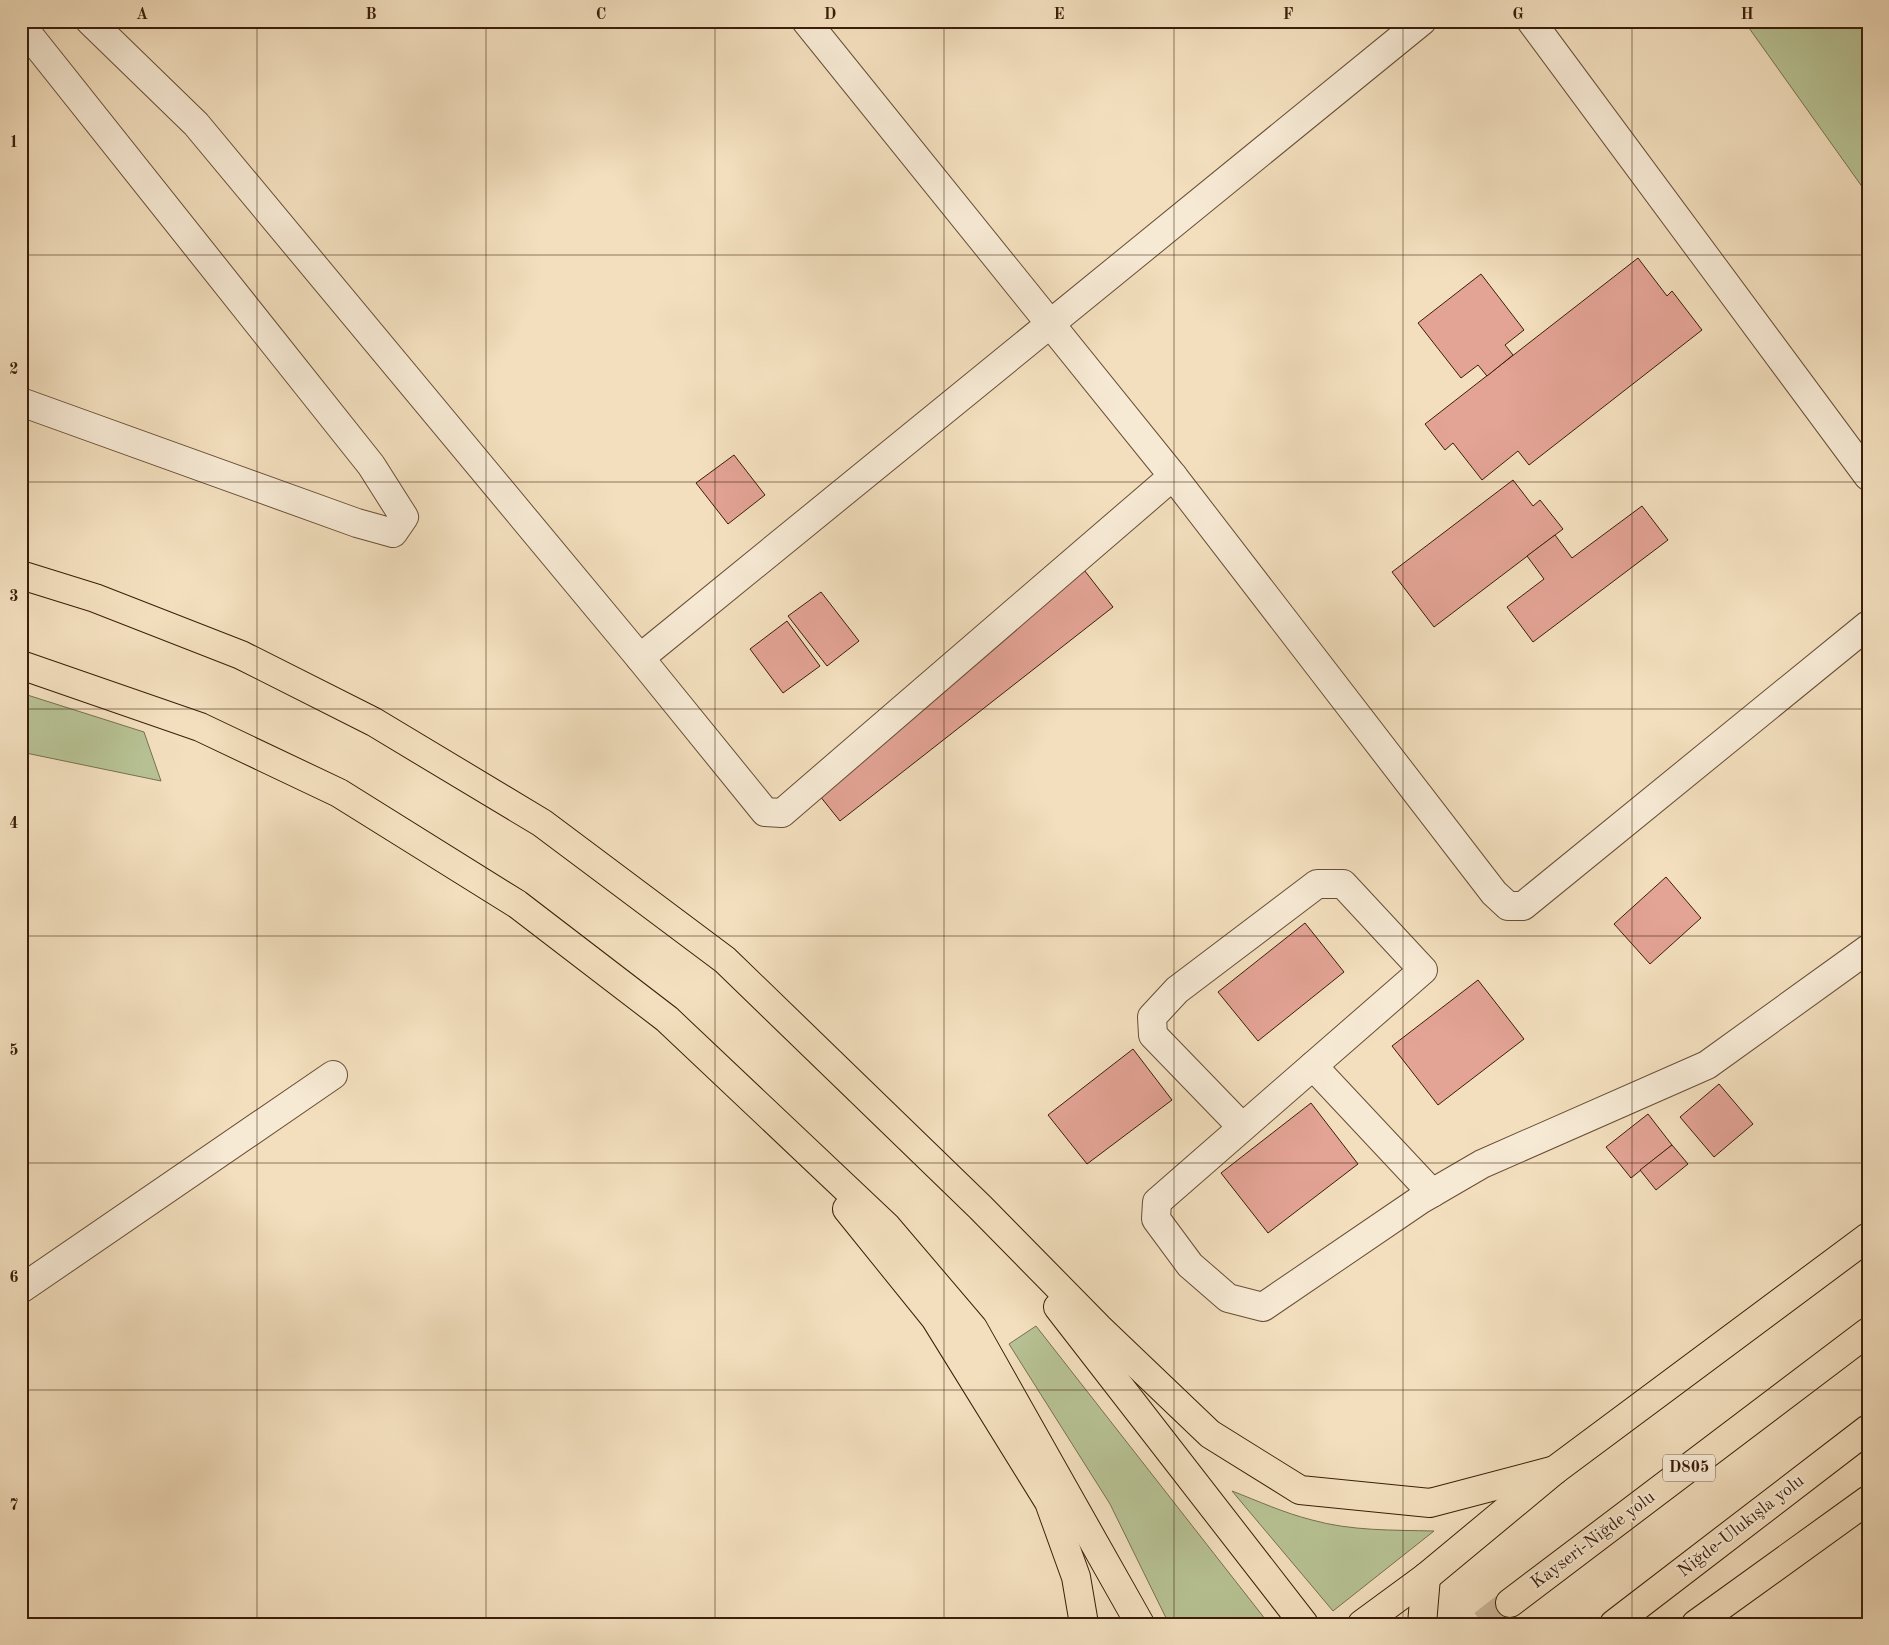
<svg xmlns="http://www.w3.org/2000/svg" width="1889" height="1645" font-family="'Old Standard TT',serif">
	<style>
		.green { fill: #b7c294; stroke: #79704e }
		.building { fill: #e3a395; stroke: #3b1e09 }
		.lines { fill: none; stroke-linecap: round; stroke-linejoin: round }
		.highway-tunnel { stroke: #ceb89a; stroke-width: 28; stroke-dasharray: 28 14; stroke-linecap: butt }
		.minor-casing { stroke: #694e36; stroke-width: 30 }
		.highway-casing { stroke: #3b1e09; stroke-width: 30 }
		.minor { stroke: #f7ead5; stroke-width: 28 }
		.highway { stroke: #f3dfbe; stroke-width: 28 }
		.grid { fill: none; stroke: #3b1e09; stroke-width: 1; stroke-opacity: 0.55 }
		.labels { text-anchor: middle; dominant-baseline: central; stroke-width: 4; stroke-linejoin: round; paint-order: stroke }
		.shield { fill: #f7ead5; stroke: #735b46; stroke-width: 1 }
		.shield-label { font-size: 16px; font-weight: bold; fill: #3b1e09 }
		.street-label { font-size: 18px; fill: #3b1e09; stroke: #f7ead5 }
		.neatline { fill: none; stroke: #3b1e09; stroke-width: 2 }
		.grid-label { font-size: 16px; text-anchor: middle; font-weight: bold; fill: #3b1e09 }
	</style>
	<rect width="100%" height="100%" fill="#f3dfbe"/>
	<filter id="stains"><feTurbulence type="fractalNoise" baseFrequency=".004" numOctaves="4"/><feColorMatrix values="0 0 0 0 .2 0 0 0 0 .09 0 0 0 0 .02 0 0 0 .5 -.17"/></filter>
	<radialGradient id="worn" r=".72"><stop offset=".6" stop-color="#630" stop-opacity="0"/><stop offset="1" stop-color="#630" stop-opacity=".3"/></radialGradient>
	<g class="green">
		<path d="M1744,21H1868V195Z"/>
		<path d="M21,693L144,732L161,781L21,752Z"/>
		<path d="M1036,1326L1269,1624H1169L1110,1504L1009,1344Z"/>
		<path d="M1232,1491C1258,1501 1284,1513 1312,1520C1351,1531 1393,1530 1434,1531L1333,1611Z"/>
	</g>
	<g class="building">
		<path d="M1638,258L1667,296L1672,291L1702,330L1529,465L1518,451L1482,480L1453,443L1445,450L1425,424Z"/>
		<path d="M1481,274L1524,330L1505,345L1513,355L1487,376L1478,365L1461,378L1418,323Z"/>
		<path d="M734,455L765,495L728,524L696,483Z"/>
		<path d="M1513,480L1533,506L1540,500L1563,529L1434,627L1392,572Z"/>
		<path d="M1642,506L1668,540L1533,642L1507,607L1544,579L1527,556L1555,535L1572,558Z"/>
		<path d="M1081,566L1113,607L840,821L807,780Z"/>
		<path d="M821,592L859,641L827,666L788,616Z"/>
		<path d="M787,621L820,666L783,693L750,649Z"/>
		<path d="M1666,877L1701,918L1650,964L1614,924Z"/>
		<path d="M1305,923L1344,972L1258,1041L1218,992Z"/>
		<path d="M1478,980L1524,1039L1438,1105L1392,1046Z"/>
		<path d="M1133,1049L1172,1100L1087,1164L1048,1115Z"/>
		<path d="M1719,1084L1753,1124L1714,1157L1680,1117Z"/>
		<path d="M1311,1103L1358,1164L1268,1233L1221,1173Z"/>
		<path d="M1648,1114L1672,1145L1631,1178L1606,1147Z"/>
		<path d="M1672,1145L1688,1164L1656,1190L1640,1170Z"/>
	</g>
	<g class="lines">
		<path class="highway-tunnel" d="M1483,1624L1510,1603"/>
		<g class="minor-casing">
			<g id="minor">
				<path d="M90,21L196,124L640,658L765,812L782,813L1173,476"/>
				<path d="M806,21L1173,476L1494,893L1508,906H1523L1868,625"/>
				<path d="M1531,21L1868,476"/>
				<path d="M21,25L371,465L404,517L393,533L357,523L21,402"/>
				<path d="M640,658L1422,21"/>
				<path d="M1313,1066L1432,1193"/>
				<path d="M1242,1127L1153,1035L1152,1017L1177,990L1317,884H1343L1423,970L1157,1202L1156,1219L1190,1265L1228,1298L1263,1307L1420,1200L1482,1164L1707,1065L1868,949"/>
				<path d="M21,1289L333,1075"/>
			</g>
		</g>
		<g class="highway-casing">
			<g id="highway">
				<path d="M21,575L95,598L241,655L374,722L542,823L725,960L980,1207L1099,1328L1210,1434L1300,1490L1430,1503L1555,1470"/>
				<path d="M21,665L200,727L339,793L517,904L667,1019L887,1227L973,1328L1140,1624"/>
				<path d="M847,1209L935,1318L1049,1502L1076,1577L1084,1624"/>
				<path d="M1058,1307L1304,1624"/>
				<path d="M1510,1603L1868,1332"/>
				<path d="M1362,1624L1426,1577L1555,1470L1868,1237"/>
				<path d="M1422,1624L1426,1577"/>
				<path d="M1614,1624L1868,1429"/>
				<path d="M1696,1624L1868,1500"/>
			</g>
		</g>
		<use href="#minor" class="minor"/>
		<use href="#highway" class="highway"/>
	</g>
	<path class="grid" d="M257,21V1624M486,21V1624M715,21V1624M944,21V1624M1174,21V1624M1403,21V1624M1632,21V1624M21,255H1868M21,482H1868M21,709H1868M21,936H1868M21,1163H1868M21,1390H1868"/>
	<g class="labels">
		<rect class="shield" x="1663" y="1454.5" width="52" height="27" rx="4"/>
		<g class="shield-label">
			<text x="1689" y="1468">D805</text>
		</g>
		<g class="street-label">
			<text transform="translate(1741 1526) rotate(-38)">Niğde-Ulukışla yolu</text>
			<text transform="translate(1593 1540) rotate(-37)">Kayseri-Niğde yolu</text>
		</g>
	</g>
	<rect width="1889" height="1645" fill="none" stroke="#f3dfbe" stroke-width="55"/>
	<rect x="28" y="28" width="1834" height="1590" class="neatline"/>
	<g class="grid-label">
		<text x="142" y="19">A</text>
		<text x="371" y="19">B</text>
		<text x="601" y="19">C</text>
		<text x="830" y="19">D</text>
		<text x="1059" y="19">E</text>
		<text x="1288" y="19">F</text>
		<text x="1518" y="19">G</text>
		<text x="1747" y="19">H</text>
		<text x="14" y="147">1</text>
		<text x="14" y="374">2</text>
		<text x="14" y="601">3</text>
		<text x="14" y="828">4</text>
		<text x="14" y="1055">5</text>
		<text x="14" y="1282">6</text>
		<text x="14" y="1510">7</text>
	</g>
	<rect width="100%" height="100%" filter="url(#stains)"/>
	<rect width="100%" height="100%" fill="url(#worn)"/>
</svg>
